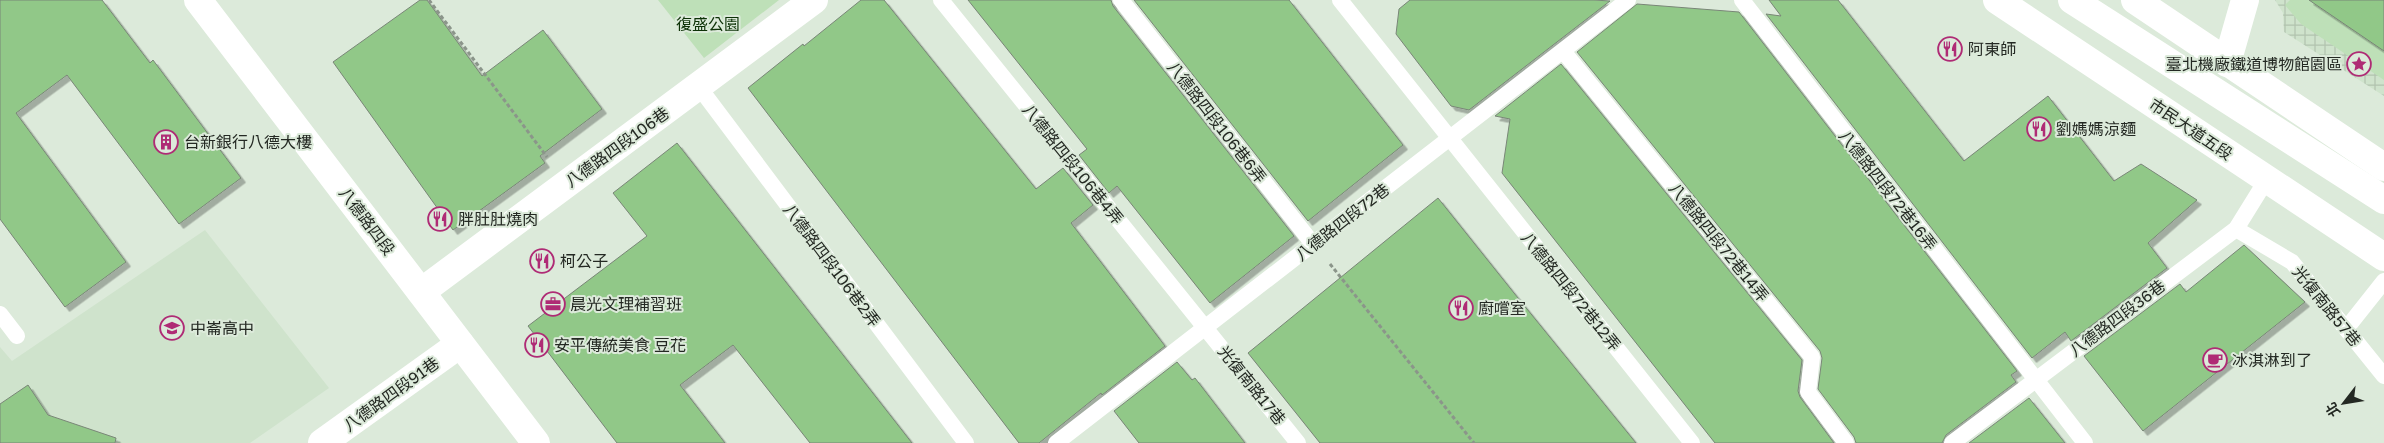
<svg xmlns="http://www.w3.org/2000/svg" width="2384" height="443" font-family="'Golos Text','Noto Sans TC',sans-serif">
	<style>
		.built { fill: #cfe3cc }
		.industrial { fill: url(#industrial-grid) }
		.green { fill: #bee0b8 }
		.building { fill: #91c888; stroke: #798677; filter: url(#shadow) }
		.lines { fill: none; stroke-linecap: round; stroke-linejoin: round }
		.path { stroke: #8b958a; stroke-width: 3; stroke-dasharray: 4 2.5; stroke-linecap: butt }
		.service { stroke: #fff; stroke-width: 16 }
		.minor { stroke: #fff; stroke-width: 28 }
		.tertiary { stroke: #fff; stroke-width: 28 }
		.trunk { stroke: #fff; stroke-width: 28 }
		.labels { text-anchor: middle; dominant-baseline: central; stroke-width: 4; stroke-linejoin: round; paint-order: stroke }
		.park-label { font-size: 16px; fill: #0d3207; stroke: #dceada }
		.poi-label { font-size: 16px; fill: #242923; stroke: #dceada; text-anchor: start }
		.street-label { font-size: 16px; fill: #242923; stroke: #dceada }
	</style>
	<defs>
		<pattern id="industrial-grid" width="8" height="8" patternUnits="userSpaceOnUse" patternTransform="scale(1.25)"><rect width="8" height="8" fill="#cfe3cc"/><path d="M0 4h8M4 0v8" fill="none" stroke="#b2c3af"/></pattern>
		<filter id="shadow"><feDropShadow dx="4.5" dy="4.5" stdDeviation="0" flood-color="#0004"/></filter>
	</defs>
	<rect width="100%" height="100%" fill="#dceada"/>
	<path class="built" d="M205,230L329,388L250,443H0V347L12,361Z"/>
	<path class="industrial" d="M2275,0H2384V96L2284,32L2283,13Z"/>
	<g class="green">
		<path d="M658,0H779L704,58Z"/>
		<path d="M2290,0H2384V80L2301,24L2285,5Z"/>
	</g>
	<g class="building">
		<path d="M0,0H102L150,63L153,60L241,178L179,224L67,75L16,113L126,262L65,307L0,219Z"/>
		<path d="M420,0H427L482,76L543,30L602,109L540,156L545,163L453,230L333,62Z"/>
		<path d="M861,0H884L1036,189L1063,168L1093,205L1071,223L1165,346L1102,395L1101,393L1039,443H1019L748,88L803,44L804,46Z"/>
		<path d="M968,0H1111L1113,6L1294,236L1210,303L1117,186L1109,193L1079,155L1087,149Z"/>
		<path d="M1134,0H1289L1403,145L1308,221Z"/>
		<path d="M1410,0H1594L1610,1L1469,110L1451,106L1396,34L1399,9Z"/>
		<path d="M1769,0H1838L1964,161L2048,96L2114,181L2141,164L2197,200L2148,243L2167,268L2071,341L2065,332L2032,358L1766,14L1781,16Z"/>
		<path d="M2309,0H2384V51Z"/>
		<path d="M1637,4L1739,12L2017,371L2011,375L2016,382L1946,435L1942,443H1856L1854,437L1818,389L1822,358L1820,351L1577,52Z"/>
		<path d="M1561,64L1802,360L1798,391L1800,397L1834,443H1715L1502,173L1510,119L1495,116Z"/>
		<path d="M677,143L789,286L912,443H810L733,345L680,385L725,443H617L528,326L647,236L613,193Z"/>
		<path d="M1438,198L1514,293L1636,443H1320L1248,353Z"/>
		<path d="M2244,245L2305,302L2143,431L2084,356L2180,284L2186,292Z"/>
		<path d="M1177,362L1192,380L1195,378L1245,443H1139L1114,411Z"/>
		<path d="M28,385L48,415L116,438L115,443H0V404Z"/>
		<path d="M2029,398L2065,443H1969Z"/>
	</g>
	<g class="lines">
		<g class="path">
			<path d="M429,0L547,157"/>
			<path d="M1330,264L1474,443"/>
		</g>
		<g class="service">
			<path d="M941,0L1298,443"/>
			<path d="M1121,0L1313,244"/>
			<path d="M1340,0L1692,443"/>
			<path d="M1742,0L2085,443"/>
			<path d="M1563,51L1812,357L1808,392L1846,443"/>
			<path d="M699,87L966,443"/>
			<path d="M2236,229L2292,262L2384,376"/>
			<path d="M0,314L17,336"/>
			<path d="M2346,329L2384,281"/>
			<path d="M1056,443L1628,0"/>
			<path d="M1952,443L2236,229L2267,179"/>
		</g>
		<g class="minor">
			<path d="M2227,63L2245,0"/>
			<path d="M421,292L814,0"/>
			<path d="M322,443L460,344"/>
		</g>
		<g class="tertiary">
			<path d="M198,0L536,443"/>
			<path d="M1997,0L2384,257"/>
			<path d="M2135,0L2384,167"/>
		</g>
		<path class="trunk" d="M2072,0L2384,200"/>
	</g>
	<defs>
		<g id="restaurant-ring" transform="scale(1.25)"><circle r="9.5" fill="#dceada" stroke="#af2b75" stroke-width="1.5"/><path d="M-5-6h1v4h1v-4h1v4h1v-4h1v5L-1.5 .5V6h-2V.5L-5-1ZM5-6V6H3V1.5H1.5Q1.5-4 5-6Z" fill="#af2b75"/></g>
		<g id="sight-ring" transform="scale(1.25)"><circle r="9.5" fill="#dceada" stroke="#af2b75" stroke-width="1.5"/><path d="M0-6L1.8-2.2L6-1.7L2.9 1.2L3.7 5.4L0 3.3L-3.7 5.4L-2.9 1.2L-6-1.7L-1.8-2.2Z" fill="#af2b75"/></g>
		<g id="building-ring" transform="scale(1.25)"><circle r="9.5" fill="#dceada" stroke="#af2b75" stroke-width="1.5"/><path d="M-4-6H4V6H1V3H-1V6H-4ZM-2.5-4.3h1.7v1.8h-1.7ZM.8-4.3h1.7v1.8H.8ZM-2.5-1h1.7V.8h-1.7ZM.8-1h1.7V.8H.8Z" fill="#af2b75"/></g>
		<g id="office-ring" transform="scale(1.25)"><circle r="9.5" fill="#dceada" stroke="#af2b75" stroke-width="1.5"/><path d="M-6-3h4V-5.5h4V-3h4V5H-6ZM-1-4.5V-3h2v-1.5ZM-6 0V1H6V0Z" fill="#af2b75"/></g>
		<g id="school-ring" transform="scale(1.25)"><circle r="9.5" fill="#dceada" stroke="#af2b75" stroke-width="1.5"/><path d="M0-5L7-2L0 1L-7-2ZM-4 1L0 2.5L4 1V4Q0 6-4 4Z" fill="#af2b75"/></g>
		<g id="cafe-ring" transform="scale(1.25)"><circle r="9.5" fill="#dceada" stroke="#af2b75" stroke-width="1.5"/><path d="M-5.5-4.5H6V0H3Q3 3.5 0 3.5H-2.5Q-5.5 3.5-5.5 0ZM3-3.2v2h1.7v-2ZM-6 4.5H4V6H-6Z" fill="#af2b75"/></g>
	</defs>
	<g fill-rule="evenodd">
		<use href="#restaurant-ring" x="1950" y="49"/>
		<use href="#sight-ring" x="2359" y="64"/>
		<use href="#restaurant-ring" x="2039" y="129"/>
		<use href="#building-ring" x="166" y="142"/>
		<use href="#restaurant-ring" x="440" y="219"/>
		<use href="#restaurant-ring" x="542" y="261"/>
		<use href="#office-ring" x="553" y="304"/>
		<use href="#restaurant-ring" x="1461" y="308"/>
		<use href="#school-ring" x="172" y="328"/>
		<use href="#restaurant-ring" x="537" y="345"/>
		<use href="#cafe-ring" x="2215" y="360"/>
	</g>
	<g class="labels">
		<g class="park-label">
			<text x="708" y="24">復盛公園</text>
		</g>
		<g class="poi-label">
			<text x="1968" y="49">阿東師</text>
			<text x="2342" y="64" text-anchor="end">臺北機廠鐵道博物館園區</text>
			<text x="2056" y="129">劉媽媽涼麵</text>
			<text x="184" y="142">台新銀行八德大樓</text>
			<text x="458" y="219">胖肚肚燒肉</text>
			<text x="560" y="261">柯公子</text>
			<text x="570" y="304">晨光文理補習班</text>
			<text x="1478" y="308">廚嚐室</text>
			<text x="190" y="328">中崙高中</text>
			<text x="554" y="345">安平傳統美食 豆花</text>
			<text x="2232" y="360">冰淇淋到了</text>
		</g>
		<g class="street-label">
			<text transform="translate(1217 122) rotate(52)">八德路四段106巷6弄</text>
			<text transform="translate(2191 129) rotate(34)">市民大道五段</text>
			<text transform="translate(617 147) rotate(-36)">八德路四段106巷</text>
			<text transform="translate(1073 164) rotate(51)">八德路四段106巷4弄</text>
			<text transform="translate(1888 190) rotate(52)">八德路四段72巷16弄</text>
			<text transform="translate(367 221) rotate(53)">八德路四段</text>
			<text transform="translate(1342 222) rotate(-38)">八德路四段72巷</text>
			<text transform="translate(1719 242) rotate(51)">八德路四段72巷14弄</text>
			<text transform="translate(832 265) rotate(53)">八德路四段106巷2弄</text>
			<text transform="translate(1571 291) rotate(51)">八德路四段72巷12弄</text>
			<text transform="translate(2327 306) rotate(51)">光復南路57巷</text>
			<text transform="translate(2117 318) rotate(-37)">八德路四段36巷</text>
			<text transform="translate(1252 385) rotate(51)">光復南路17巷</text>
			<text transform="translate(391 394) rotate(-36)">八德路四段91巷</text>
		</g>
	</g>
	<g transform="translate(2344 403) rotate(239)" stroke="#dceada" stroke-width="4" paint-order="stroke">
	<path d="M0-4L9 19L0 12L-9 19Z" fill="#242923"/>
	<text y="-8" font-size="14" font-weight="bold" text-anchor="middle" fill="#242923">北</text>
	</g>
</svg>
